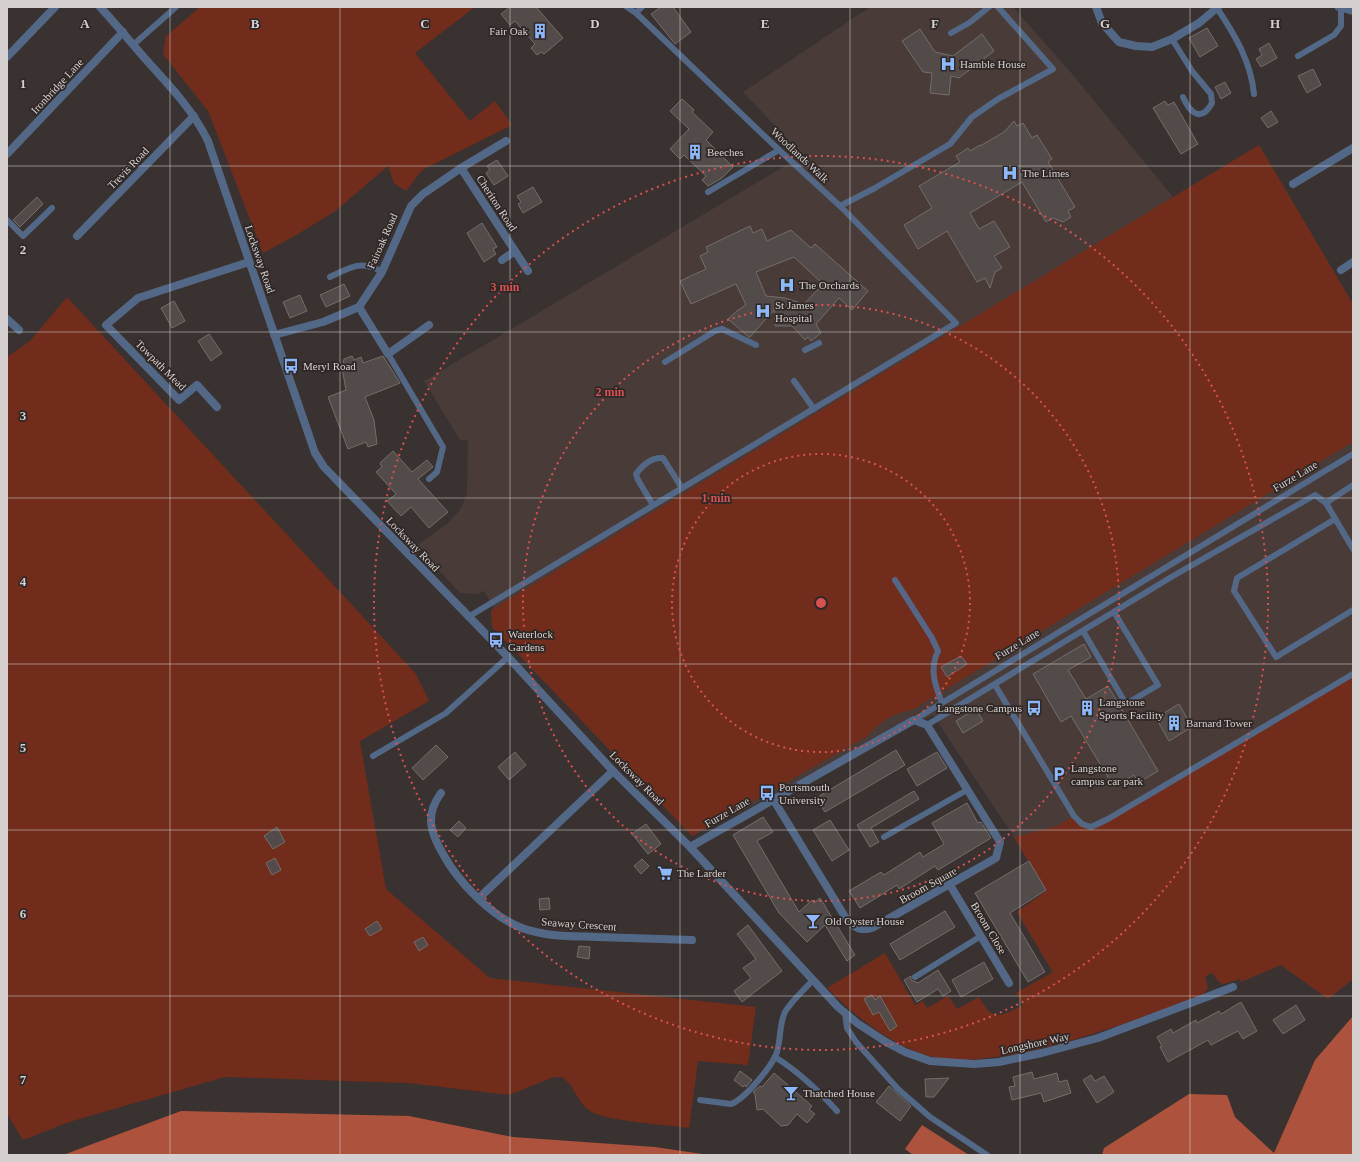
<svg xmlns="http://www.w3.org/2000/svg" width="1360" height="1162" font-family="'Times New Roman',serif">
	<style>
		.built { fill: #493b38 }
		.green { fill: #722c1b }
		.water { fill: #ad523c }
		.building { fill: #524b49; stroke: #746d6a; fill-rule: evenodd }
		.lines { fill: none; stroke-linecap: round; stroke-linejoin: round }
		.service { stroke: #536887; stroke-width: 6 }
		.minor { stroke: #536887; stroke-width: 8 }
		.grid { fill: none; stroke: #d5d0cf; stroke-width: 1; stroke-opacity: 0.55 }
		.ring { fill: none; stroke: #d65252; stroke-width: 2; stroke-dasharray: 2 4 }
		.labels { text-anchor: middle; dominant-baseline: central; stroke-width: 3.5; stroke-linejoin: round; paint-order: stroke }
		.poi-label { font-size: 11px; fill: #d5d0cf; stroke: #2f2826; text-anchor: start }
		.street-label { font-size: 11px; fill: #d5d0cf; stroke: #2f2826 }
		.grid-label { font-size: 13px; text-anchor: middle; font-weight: bold; fill: #d5d0cf; stroke: #2f2826; stroke-width: 3.5; stroke-linejoin: round; paint-order: stroke }
		.centre { fill: #d65252; stroke: #2f2826; stroke-width: 2 }
		.ring-label { font-size: 12px; text-anchor: middle; font-weight: bold; fill: #d65252; stroke: #2f2826; stroke-width: 3.5; stroke-linejoin: round; paint-order: stroke }
	</style>
	<rect width="100%" height="100%" fill="#393230"/>
	<path class="built" d="M870,7H1013L1073,75L1173,197L1259,145L1353,304V979L1328,999L1281,965L1241,982L1239,979L1224,984L1220,983L1212,973L1205,977L1208,987L1207,991L1116,1027L1053,973L1017,912L1046,891L1014,837L933,715L692,836L492,627L491,610L494,608L484,591L477,594L460,593L416,546L448,523L460,510L467,494L468,440H460L424,381L803,155L743,92Z"/>
	<g class="green">
		<path d="M200,7H475L415,53L470,121L495,101L512,125L422,170L406,191L394,183L388,166L334,212L293,237L263,253L208,111L163,54L166,36Z"/>
		<path d="M1259,145L1353,304V442L912,710C893,713 879,722 866,737L692,836L492,627L491,610Z"/>
		<path d="M67,297L416,674L429,701L360,741L386,889L490,978L756,1007L748,1065L698,1061L689,1128C668,1125 604,1121 590,1111C576,1101 574,1083 561,1077H554L509,1095L408,1083L225,1077L69,1122L23,1140L7,1114V357L30,341Z"/>
		<path d="M1353,674V979L1328,999L1281,965L1241,982L1239,979L1224,984L1220,983L1212,973L1205,977C1208,985 1209,989 1202,995C1137,1019 1077,1043 1008,1055C984,1059 957,1063 933,1057C893,1047 855,1016 827,988L885,953L915,1005L923,1001L927,1008L948,996L957,1009L979,997C993,1022 1000,1017 1023,1005L1016,993L1053,972L1017,912L1046,891L1014,837L1057,826L1074,816L1091,827Z"/>
	</g>
	<g class="water">
		<path d="M1353,1016V1155H1102L1104,1148L1189,1094L1227,1095L1235,1117L1274,1153L1315,1060Z"/>
		<path d="M181,1111L409,1116L513,1137L655,1147L709,1155H63Z"/>
		<path d="M922,1125L969,1155H913L905,1149Z"/>
	</g>
	<g class="building">
		<path d="M510,7H536L563,38L544,54L541,52L537,55L531,48L535,44L515,21L510,25L501,14Z"/>
		<path d="M661,7H673L691,32L675,44L651,14Z"/>
		<path d="M1207,28L1218,46L1200,57L1189,38Z"/>
		<path d="M920,29L935,52L953,56L982,34L994,51L959,78L951,76L949,95L930,93L932,73L923,72L902,41Z"/>
		<path d="M1269,43L1277,58L1261,67L1256,59L1262,55L1259,49Z"/>
		<path d="M1313,69L1321,85L1307,93L1298,76Z"/>
		<path d="M1225,82L1231,93L1221,99L1215,87Z"/>
		<path d="M682,99L694,110L692,112L713,132L706,140L733,167L722,178L708,186L702,180L706,176L684,155L680,159L670,149L689,129L670,111Z"/>
		<path d="M1165,101L1168,105L1174,102L1198,144L1181,154L1153,108Z"/>
		<path d="M1271,111L1278,122L1268,128L1261,118Z"/>
		<path d="M1014,121L1017,126L1023,123L1032,138L1037,135L1052,159L1048,162L1075,207L1068,211L1071,217L1063,222L1053,218L1046,222L1022,182L970,213L979,229L994,221L1010,247L994,256L1002,268L995,272L990,288L985,278L977,282L947,231L918,249L904,225L932,208L919,186L960,162L956,156L968,148L970,151L980,145V146L1004,132Z"/>
		<path d="M497,160L508,176L494,185L486,173L490,170L487,166Z"/>
		<path d="M533,187L542,202L523,213L518,204L521,202L517,196Z"/>
		<path d="M37,197L43,204L20,227L13,220Z"/>
		<path d="M482,223L497,247L493,249L496,254L484,262L467,233Z"/>
		<path d="M750,226L753,233L762,229L767,241L791,230L811,248L815,244L868,291L852,310L839,298L816,324L821,333L811,341L808,337L805,340L792,326H775L774,310L750,337H749L728,319L738,310L746,305L736,284L691,304L680,281L706,269L700,256L708,252L706,247ZM794,257L823,284L804,304L785,298L766,296L756,272Z"/>
		<path d="M344,284L350,296L326,307L320,295Z"/>
		<path d="M300,295L307,311L290,318L283,302Z"/>
		<path d="M174,301L185,321L172,328L161,308Z"/>
		<path d="M209,334L222,353L211,361L198,341Z"/>
		<path d="M352,356L354,360L361,357L363,363L383,356L400,383L365,397L374,420L377,444L368,447L366,442L348,449L328,397L346,390L342,368L344,359Z"/>
		<path d="M393,451L412,472L427,460L433,467L418,479L448,512L429,528L411,507L401,516L387,501L396,494L376,472L382,467L380,463Z"/>
		<path d="M1084,644L1091,657L1068,670L1086,699L1108,686L1158,771L1138,783L1134,775L1114,787L1071,716L1061,722L1033,674Z"/>
		<path d="M961,656L967,664L947,677L941,667Z"/>
		<path d="M1179,704L1192,727L1169,741L1156,718Z"/>
		<path d="M976,709L983,721L963,733L956,721Z"/>
		<path d="M436,745L448,757L423,780L412,768Z"/>
		<path d="M896,750L905,765L825,812L816,798Z"/>
		<path d="M515,752L526,765L509,780L498,767Z"/>
		<path d="M937,752L947,768L917,786L907,769Z"/>
		<path d="M914,791L919,799L871,828L879,842L870,847L857,825Z"/>
		<path d="M967,803L978,823L981,822L991,838L938,870L935,866L899,889L897,885L860,908L849,891L881,872L884,875L920,852L923,857L944,844L932,823Z"/>
		<path d="M763,817L773,832L757,841L799,912L812,900L814,903L820,898L855,955L847,961L825,925L807,942L779,913L733,835Z"/>
		<path d="M830,820L849,850L832,861L813,830Z"/>
		<path d="M459,821L466,828L458,837L450,830Z"/>
		<path d="M646,824L661,844L648,854L632,834Z"/>
		<path d="M277,827L285,842L273,849L264,836Z"/>
		<path d="M275,858L281,870L272,875L266,863Z"/>
		<path d="M642,859L649,866L641,874L634,866Z"/>
		<path d="M1029,861L1046,890L1010,913L1045,972L1028,982L975,893Z"/>
		<path d="M549,898L550,909L540,910L539,899Z"/>
		<path d="M945,911L955,927L900,960L890,944Z"/>
		<path d="M377,921L382,929L370,936L365,929Z"/>
		<path d="M748,925L782,971L742,1002L734,991L751,978L743,968L756,959L737,934Z"/>
		<path d="M423,937L428,945L419,951L414,942Z"/>
		<path d="M579,946L590,947L589,959L577,957Z"/>
		<path d="M984,962L993,979L961,997L952,980Z"/>
		<path d="M938,970L951,991L943,996L938,989L917,1002L904,980L911,976V980L918,983Z"/>
		<path d="M872,995L875,1000L880,996L897,1026L890,1031L879,1012L873,1015L864,999Z"/>
		<path d="M1241,1002L1257,1031L1243,1039L1238,1031L1211,1045L1208,1040L1168,1062L1160,1047L1162,1046L1157,1037L1171,1029L1173,1033L1196,1020L1197,1023L1219,1011L1221,1014Z"/>
		<path d="M1296,1005L1305,1020L1283,1034L1273,1020Z"/>
		<path d="M740,1071L752,1080L746,1087L745,1085L743,1087L734,1080Z"/>
		<path d="M1032,1072L1034,1079L1057,1073L1059,1082L1067,1080L1071,1093L1044,1102L1041,1093L1012,1100L1009,1087L1015,1086L1013,1077Z"/>
		<path d="M774,1073L812,1106L809,1109L815,1114L807,1123L797,1114L788,1125L781,1126L763,1109L757,1110L755,1094L753,1092L760,1086L762,1087Z"/>
		<path d="M1091,1075L1095,1081L1104,1076L1114,1092L1097,1103L1083,1080Z"/>
		<path d="M949,1078L934,1097H926L925,1079Z"/>
		<path d="M889,1086L911,1106L900,1121L876,1102Z"/>
	</g>
	<g class="lines">
		<g class="service">
			<path d="M1217,8C1235,35 1251,62 1254,94"/>
			<path d="M636,13L642,7"/>
			<path d="M951,33L969,23L989,7"/>
			<path d="M1172,39L1192,71L1211,94L1212,103C1201,123 1190,113 1183,97"/>
			<path d="M133,45L176,7"/>
			<path d="M1298,56L1334,35L1341,26V8"/>
			<path d="M708,192L779,150"/>
			<path d="M840,206L875,188L950,144L972,117L998,99L1053,69L998,7"/>
			<path d="M7,220L23,236L52,208"/>
			<path d="M330,277C349,268 362,259 382,272"/>
			<path d="M805,350L819,343"/>
			<path d="M388,354L443,447L437,472L429,479"/>
			<path d="M665,362L715,331L722,329L756,345"/>
			<path d="M794,381L814,409"/>
			<path d="M1326,503L1353,485"/>
			<path d="M653,505L638,480L636,474C643,465 651,457 663,458L682,488"/>
			<path d="M1335,519L1237,578L1234,591L1276,657L1353,610"/>
			<path d="M895,580L932,638L938,651C929,669 935,685 942,703"/>
			<path d="M468,617L956,323L840,206L779,150L636,13L627,7"/>
			<path d="M1083,631L1126,704L1158,685L1114,612"/>
			<path d="M995,685L1074,816L1082,824L1091,827L1108,819L1353,674"/>
			<path d="M914,720L1353,454"/>
			<path d="M927,725L1173,576L1315,495L1326,503L1353,549"/>
			<path d="M373,756L446,713L508,657"/>
			<path d="M884,837L967,790"/>
			<path d="M915,977L981,936"/>
			<path d="M845,1013L847,1028L856,1042L898,1089L930,1117L987,1155"/>
			<path d="M775,1057C799,1072 818,1090 837,1111"/>
			<path d="M700,1100L731,1104C745,1099 773,1065 777,1052C781,1038 779,1025 785,1012C792,1000 804,990 813,980"/>
		</g>
		<g class="minor">
			<path d="M100,7C117,25 132,44 149,63C171,87 194,112 208,141L315,453L324,467L508,657L613,771L690,847L838,1007L857,1023L886,1042L905,1052L930,1061L974,1064L999,1062L1042,1053L1098,1038L1233,987"/>
			<path d="M1096,7L1102,23L1119,42L1136,46L1152,47L1172,39L1199,23L1218,7"/>
			<path d="M1339,7L1353,11"/>
			<path d="M7,57L55,7"/>
			<path d="M7,154L123,32"/>
			<path d="M461,168L528,271"/>
			<path d="M1293,184L1353,148"/>
			<path d="M77,236L194,116"/>
			<path d="M502,260L515,251"/>
			<path d="M1341,270L1353,262"/>
			<path d="M359,307L388,354L429,325"/>
			<path d="M7,319L19,330"/>
			<path d="M274,335L323,322L359,307L382,272L411,206L423,194L461,168L506,141"/>
			<path d="M217,407L197,385L179,400L106,325L138,298L249,262"/>
			<path d="M441,793C425,815 430,832 443,854C458,882 492,917 522,928C546,937 572,936 597,937C629,938 660,939 692,940"/>
			<path d="M690,847L914,720L927,725L1000,842L996,858L872,928C861,931 855,928 847,920L773,799"/>
			<path d="M950,885L1009,983"/>
			<path d="M479,898L613,771"/>
		</g>
	</g>
	<path class="grid" d="M170,7V1155M340,7V1155M510,7V1155M680,7V1155M850,7V1155M1020,7V1155M1190,7V1155M7,166H1353M7,332H1353M7,498H1353M7,664H1353M7,830H1353M7,996H1353"/>
	<g class="ring">
		<circle cx="821" cy="603" r="149"/>
		<circle cx="821" cy="603" r="298"/>
		<circle cx="821" cy="603" r="447"/>
	</g>
	<defs>
		<g id="building-bare" transform="scale(1.2)"><path d="M-4-6H4V6H1V3H-1V6H-4ZM-2.5-4.3h1.7v1.8h-1.7ZM.8-4.3h1.7v1.8H.8ZM-2.5-1h1.7V.8h-1.7ZM.8-1h1.7V.8H.8Z" fill="#8db9fc" stroke="#2f2826" stroke-width="2.5" paint-order="stroke"/></g>
		<g id="hospital-bare" transform="scale(1.2)"><path d="M-5-5h3v3.5h4V-5h3V5h-3V1.5h-4V5h-3Z" fill="#8db9fc" stroke="#2f2826" stroke-width="2.5" paint-order="stroke"/></g>
		<g id="bus-bare" transform="scale(1.2)"><path d="M-5-6H5V4H4V6H2V4H-2V6H-4V4H-5ZM-3.5-4V0h7V-4ZM-3.5 1.2v1.5H-2V1.2ZM2 1.2v1.5H3.5V1.2Z" fill="#8db9fc" stroke="#2f2826" stroke-width="2.5" paint-order="stroke"/></g>
		<g id="parking-bare" transform="scale(1.2)"><path d="M-3.5-5.5H1a3.5 3.5 0 0 1 0 7H-1V5.5H-3.5ZM-1-3.4V-.6H.8a1.4 1.4 0 0 0 0-2.8Z" fill="#8db9fc" stroke="#2f2826" stroke-width="2.5" paint-order="stroke"/></g>
		<g id="supermarket-bare" transform="scale(1.2)"><path d="M-6-5.5h2.5l.6 2H6L4.5 2H-2.5L-4.4-4H-6ZM-1.5 3.2a1.3 1.3 0 1 0 .1 0ZM3 3.2a1.3 1.3 0 1 0 .1 0Z" fill="#8db9fc" stroke="#2f2826" stroke-width="2.5" paint-order="stroke"/></g>
		<g id="bar-bare" transform="scale(1.2)"><path d="M-6-5H6L.8 .8V4.5H3.5V6h-7V4.5H-.8V.8Z" fill="#8db9fc" stroke="#2f2826" stroke-width="2.5" paint-order="stroke"/></g>
	</defs>
	<g fill-rule="evenodd">
		<use href="#building-bare" x="540" y="31"/>
		<use href="#hospital-bare" x="948" y="64"/>
		<use href="#building-bare" x="695" y="152"/>
		<use href="#hospital-bare" x="1010" y="173"/>
		<use href="#hospital-bare" x="787" y="285"/>
		<use href="#hospital-bare" x="763" y="311"/>
		<use href="#bus-bare" x="291" y="366"/>
		<use href="#bus-bare" x="496" y="640"/>
		<use href="#bus-bare" x="1034" y="708"/>
		<use href="#building-bare" x="1087" y="708"/>
		<use href="#building-bare" x="1174" y="723"/>
		<use href="#parking-bare" x="1059" y="774"/>
		<use href="#bus-bare" x="767" y="793"/>
		<use href="#supermarket-bare" x="665" y="873"/>
		<use href="#bar-bare" x="813" y="921"/>
		<use href="#bar-bare" x="791" y="1093"/>
	</g>
	<g class="labels">
		<g class="poi-label">
			<text x="528" y="31" text-anchor="end">Fair Oak</text>
			<text x="960" y="64">Hamble House</text>
			<text x="707" y="152">Beeches</text>
			<text x="1022" y="173">The Limes</text>
			<text x="799" y="285">The Orchards</text>
			<text x="775" y="305">St James<tspan x="775" dy="13">Hospital</tspan></text>
			<text x="303" y="366">Meryl Road</text>
			<text x="508" y="634">Waterlock<tspan x="508" dy="13">Gardens</tspan></text>
			<text x="1099" y="702">Langstone<tspan x="1099" dy="13">Sports Facility</tspan></text>
			<text x="1022" y="708" text-anchor="end">Langstone Campus</text>
			<text x="1186" y="723">Barnard Tower</text>
			<text x="1071" y="768">Langstone<tspan x="1071" dy="13">campus car park</tspan></text>
			<text x="779" y="787">Portsmouth<tspan x="779" dy="13">University</tspan></text>
			<text x="677" y="873">The Larder</text>
			<text x="825" y="921">Old Oyster House</text>
			<text x="803" y="1093">Thatched House</text>
		</g>
		<g class="street-label">
			<text transform="translate(57 86) rotate(-47)">Ironbridge Lane</text>
			<text transform="translate(800 155) rotate(43)">Woodlands Walk</text>
			<text transform="translate(128 168) rotate(-46)">Trevis Road</text>
			<text transform="translate(497 203) rotate(57)">Cheriton Road</text>
			<text transform="translate(382 241) rotate(-66)">Fairoak Road</text>
			<text transform="translate(260 259) rotate(71)">Locksway Road</text>
			<text transform="translate(161 365) rotate(45)">Towpath Mead</text>
			<text transform="translate(1295 476) rotate(-31)">Furze Lane</text>
			<text transform="translate(413 544) rotate(46)">Locksway Road</text>
			<text transform="translate(1017 644) rotate(-31)">Furze Lane</text>
			<text transform="translate(637 778) rotate(45)">Locksway Road</text>
			<text transform="translate(727 812) rotate(-30)">Furze Lane</text>
			<text transform="translate(928 885) rotate(-29)">Broom Square</text>
			<text transform="translate(579 924) rotate(4)">Seaway Crescent</text>
			<text transform="translate(989 928) rotate(59)">Broom Close</text>
			<text transform="translate(1035 1043) rotate(-12)">Longshore Way</text>
		</g>
	</g>
	<g class="grid-label">
		<text x="85" y="28">A</text>
		<text x="255" y="28">B</text>
		<text x="425" y="28">C</text>
		<text x="595" y="28">D</text>
		<text x="765" y="28">E</text>
		<text x="935" y="28">F</text>
		<text x="1105" y="28">G</text>
		<text x="1275" y="28">H</text>
		<text x="23" y="88">1</text>
		<text x="23" y="254">2</text>
		<text x="23" y="420">3</text>
		<text x="23" y="586">4</text>
		<text x="23" y="752">5</text>
		<text x="23" y="918">6</text>
		<text x="23" y="1084">7</text>
	</g>
	<circle cx="821" cy="603" r="6" class="centre"/>
	<g class="ring-label">
		<text x="505" y="291">3 min</text>
		<text x="610" y="396">2 min</text>
		<text x="716" y="502">1 min</text>
	</g>
	<rect width="1360" height="1162" fill="none" stroke="#d5d0cf" stroke-width="16"/>
</svg>
